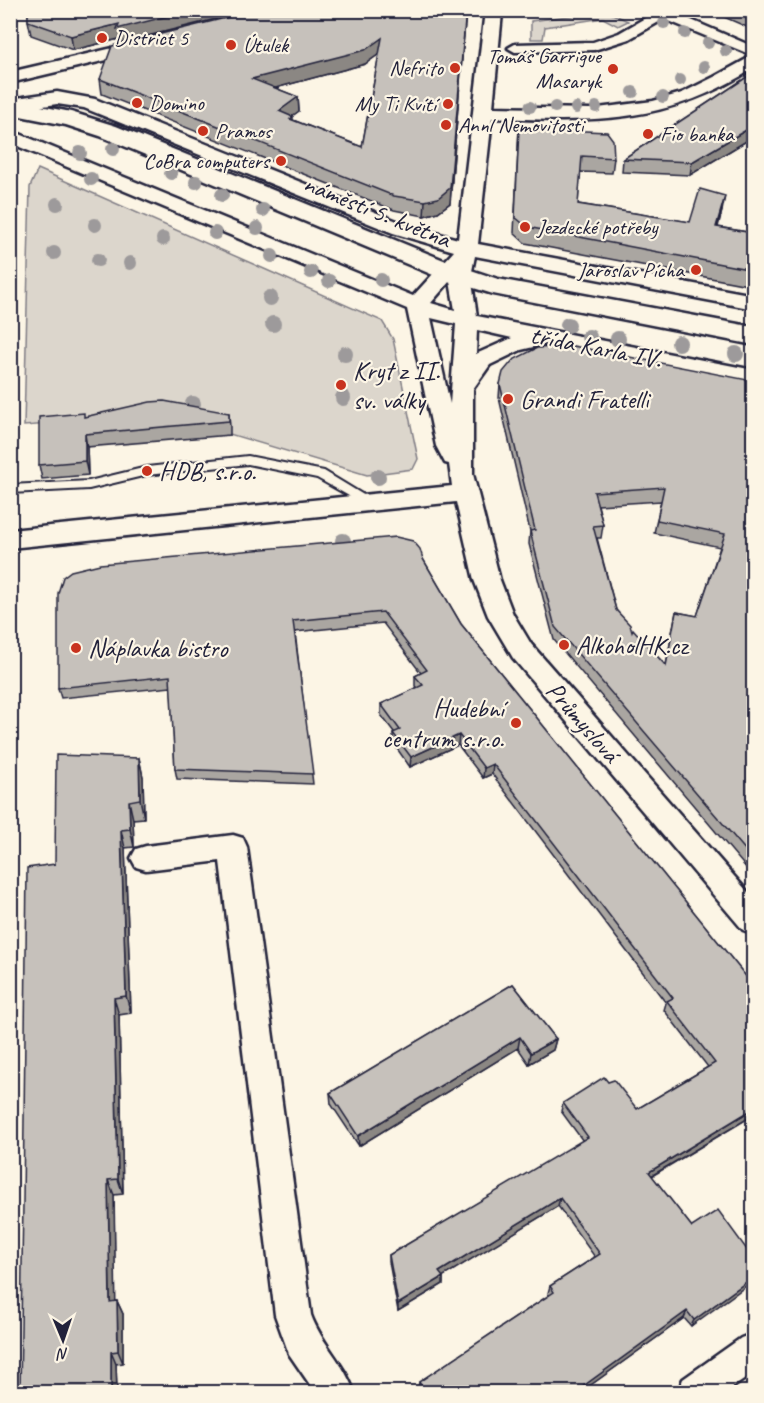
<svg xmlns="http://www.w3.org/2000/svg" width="764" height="1403" font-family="Caveat,sans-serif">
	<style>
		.green { fill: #dcd6cc; stroke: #7f7c84; stroke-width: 1.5 }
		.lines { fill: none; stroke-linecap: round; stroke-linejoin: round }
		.service-casing { stroke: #22223b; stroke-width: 4 }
		.pedestrian-casing { stroke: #22223b; stroke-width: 5 }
		.minor-casing { stroke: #22223b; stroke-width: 5 }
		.tertiary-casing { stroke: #22223b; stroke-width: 5 }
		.service { fill: #fcf5e5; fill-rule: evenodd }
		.pedestrian { fill: #fcf5e5; fill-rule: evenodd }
		.minor { fill: #fcf5e5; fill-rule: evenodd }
		.tertiary { fill: #fcf5e5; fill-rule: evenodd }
		.tree { fill: #9d9a9b }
		.wall { fill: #aaa6a1; stroke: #22223b; stroke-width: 1.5; fill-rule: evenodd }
		.shaded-wall { fill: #8b8783; stroke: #22223b; stroke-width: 1.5 }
		.building { fill: #c6c1bb; stroke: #22223b; stroke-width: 1.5; fill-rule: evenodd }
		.poi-dot { fill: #c8321e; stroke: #fcf5e5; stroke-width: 2 }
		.labels { text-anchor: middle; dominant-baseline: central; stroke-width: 4.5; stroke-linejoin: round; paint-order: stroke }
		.far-poi-label { font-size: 22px; fill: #22223b; stroke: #fcf5e5; text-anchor: start }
		.street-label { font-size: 26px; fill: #22223b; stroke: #fcf5e5 }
		.poi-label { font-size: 26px; fill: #22223b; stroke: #fcf5e5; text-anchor: start }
	</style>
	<rect width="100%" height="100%" fill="#fcf5e5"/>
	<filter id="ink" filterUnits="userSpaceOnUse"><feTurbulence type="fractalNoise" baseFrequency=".0167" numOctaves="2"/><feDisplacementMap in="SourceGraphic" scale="12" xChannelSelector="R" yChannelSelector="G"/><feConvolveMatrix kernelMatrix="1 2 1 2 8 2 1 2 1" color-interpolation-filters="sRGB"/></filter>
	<g filter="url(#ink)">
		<g class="green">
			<path d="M606,11L628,21L618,26L603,18L545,27L543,39H531V21Z"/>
			<path d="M38,169L382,321L393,339L418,459L413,469L367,475L166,415L24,426L30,187Z"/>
		</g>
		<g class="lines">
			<g class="service-casing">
				<path id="service" d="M248,456L324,471L375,502L369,506L365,505L317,478L248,464L147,475L89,489L10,493V485L89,481L147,467Z"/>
			</g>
			<g class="pedestrian-casing">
				<path id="pedestrian" d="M649,10H668L754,47V56L664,19L629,39L594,50L515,52L508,48L515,44L593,42L619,33L652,14Z"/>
			</g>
			<g class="minor-casing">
				<g id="minor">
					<path d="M479,10H500L502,13L493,107L590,109L653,101L682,93L714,77L754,55V68C666,125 592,122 492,118L478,244L754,295V309L475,256L471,276L477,316L754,370V385L546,344L521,350L490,365L473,389V474L500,580L513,614L531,644L754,899V934L743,930L513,658L488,616L474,580L456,502L10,548V530L452,486L449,464L445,463L436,446L407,309L10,143V130L413,296L454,251L393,233L84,108L57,104L10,111V99L57,92L95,99L407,225L458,239L484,19V15ZM450,281L455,310L431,303ZM431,318L456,324L450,404ZM477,330L512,338L476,354Z"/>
					<path d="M143,41L149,42L152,46L149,50L10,83V72Z"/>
					<path d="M233,835L243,838L247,847L311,1315C321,1343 345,1364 354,1392H315L289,1354L275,1315L220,861L146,870L136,867L131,858L136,849L146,846Z"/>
					<path d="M754,1333V1373L726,1392H678L683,1379L741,1338Z"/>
				</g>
			</g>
			<g class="tertiary-casing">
				<path id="tertiary" d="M10,100L71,112L116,126L456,265L498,279L754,327V345L493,294L438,277L100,136L66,125L10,114Z"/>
			</g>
			<use href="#service" class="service"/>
			<use href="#pedestrian" class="pedestrian"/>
			<use href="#minor" class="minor"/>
			<use href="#tertiary" class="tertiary"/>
		</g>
		<g class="tree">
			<circle cx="664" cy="23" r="6"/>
			<circle cx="685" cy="33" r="6"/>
			<circle cx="708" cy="43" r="6"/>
			<circle cx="726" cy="51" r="6"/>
			<circle cx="704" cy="67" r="6"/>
			<circle cx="680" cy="80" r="6"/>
			<circle cx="633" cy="92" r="6"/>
			<circle cx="663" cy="97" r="6"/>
			<circle cx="530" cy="107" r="6"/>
			<circle cx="555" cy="107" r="6"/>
			<circle cx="596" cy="107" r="6"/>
			<circle cx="576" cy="108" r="6"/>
			<circle cx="113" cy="149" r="7"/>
			<circle cx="80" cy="153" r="7"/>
			<circle cx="171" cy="173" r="7"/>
			<circle cx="91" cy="179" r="7"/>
			<circle cx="196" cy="182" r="7"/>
			<circle cx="222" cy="195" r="7"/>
			<circle cx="57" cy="204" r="7"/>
			<circle cx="263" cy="210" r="7"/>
			<circle cx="95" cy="225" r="7"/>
			<circle cx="257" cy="228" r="7"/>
			<circle cx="215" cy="233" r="7"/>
			<circle cx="163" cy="239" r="7"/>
			<circle cx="54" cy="253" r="7"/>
			<circle cx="272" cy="256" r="7"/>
			<circle cx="98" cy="260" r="7"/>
			<circle cx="130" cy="263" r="7"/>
			<circle cx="311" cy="272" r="7"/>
			<circle cx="381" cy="280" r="7"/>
			<circle cx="329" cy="281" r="7"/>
			<circle cx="270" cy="298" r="8"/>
			<circle cx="273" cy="324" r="8"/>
			<circle cx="568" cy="325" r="8"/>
			<circle cx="589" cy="337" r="8"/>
			<circle cx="618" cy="339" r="8"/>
			<circle cx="679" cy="343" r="8"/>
			<circle cx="345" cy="354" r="8"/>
			<circle cx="736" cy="354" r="8"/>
			<circle cx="343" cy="398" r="8"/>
			<circle cx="193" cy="404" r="8"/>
			<circle cx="378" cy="477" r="8"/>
			<circle cx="343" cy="541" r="8"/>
		</g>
		<g class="wall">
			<path d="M28,10H252L119,43V39L73,50L31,35L28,21Z"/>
			<path d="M466,10L450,203L438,212L424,216L394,210L102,94L100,79ZM379,54L362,147L293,120V117L292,116L299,111L298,97L275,88L365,64Z"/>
			<path d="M708,10H753L747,27Z"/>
			<path d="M753,73V137L690,175L622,172L623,159Z"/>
			<path d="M519,128L614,158L612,173L580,172L578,204L690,222L722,211L718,227L753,233V286L525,243L514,233Z"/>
			<path d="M753,381V876L554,640L529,544L530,531L499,398L500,384ZM661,501L654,533L720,547L697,616L676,612L666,665L632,632L616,610L597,538H601L603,525L598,505Z"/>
			<path d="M229,413L230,427V435L87,447L88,475L42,479L39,465L85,417Z"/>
			<path d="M423,559L461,624L753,985V1118L752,1116L652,1176L692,1227L753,1258L691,1326L684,1318L581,1392H421L418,1388L419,1382L549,1295L548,1293L550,1286L595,1257L558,1206L443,1276V1284L398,1311L389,1262V1255L583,1141L561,1111L563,1103L608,1082L637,1109L708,1067L664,1010L666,1003L492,774L483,778L458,745L410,767L393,743V733L394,732L381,715V704L417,688L415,686V676L421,673L383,623L295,632L313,784L177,779L175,769L171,687L61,698L58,688Z"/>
			<path d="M139,758L143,777L144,818L133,819L134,847L125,848L131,1013L119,1015L123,1194L114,1195L115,1302L117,1301L123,1314V1363L116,1364L117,1392H20L55,864Z"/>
			<path d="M513,984L556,1039L553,1050L529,1064L518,1048L359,1146L331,1104L330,1093Z"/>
		</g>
		<g class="shaded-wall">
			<path d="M192,10H252L119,43V39L73,50L71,36L119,24Z"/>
			<path d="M466,10L450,203L438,212L424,216L425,201Z"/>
			<path d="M753,13V22L747,27L749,16Z"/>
			<path d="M382,38V52L365,64L253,94L252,79Z"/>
			<path d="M298,97L299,111L280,125L279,111Z"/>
			<path d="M753,126V137L690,175L692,162Z"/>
			<path d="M725,196L722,211L713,242L716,227Z"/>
			<path d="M85,434L87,447L88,475L85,461Z"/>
			<path d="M459,735L458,745L410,767L411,757Z"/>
			<path d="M139,758L143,777L144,818L140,799Z"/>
			<path d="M493,764L492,774L483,778L484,768Z"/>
			<path d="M129,801L133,819L134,847L130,829Z"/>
			<path d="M121,830L125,848L131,1013L126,996Z"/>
			<path d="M114,998L119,1015L123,1194L118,1179Z"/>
			<path d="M520,1037L518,1048L359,1146L358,1136Z"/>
			<path d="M556,1039L553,1050L529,1064L531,1053Z"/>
			<path d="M753,1109V1112L752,1116L646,1179L649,1172Z"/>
			<path d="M108,1180L114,1195L116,1315L110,1302Z"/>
			<path d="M560,1198L558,1206L439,1279V1272Z"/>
			<path d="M443,1277V1284L398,1311V1304Z"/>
			<path d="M753,1277V1281L691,1326L694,1320Z"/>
			<path d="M117,1301L123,1314V1363L118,1351Z"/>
			<path d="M687,1311L684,1318L581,1392H575Z"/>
			<path d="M111,1352L116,1364L117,1392H111Z"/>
		</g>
		<g class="building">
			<path d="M28,10H192L117,29L119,24L71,36L28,21Z"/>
			<path d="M258,10H466L450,188L438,198L425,201L394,196L100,79L112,46ZM382,38L362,147L290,119L293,117L279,111L298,97L252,79L365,50Z"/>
			<path d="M736,10H753V13L749,16Z"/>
			<path d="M753,73V126L692,162L623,159Z"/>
			<path d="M519,128L607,132L613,140L614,158L582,156L578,204L690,222L700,189L725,196L716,227L753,233V270L527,227L515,217Z"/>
			<path d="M573,346L753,381V859L555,627L530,531L535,530L500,384L503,372L513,360L537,348ZM664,487L657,520L725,534L697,616L676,612L666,666L633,629L632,632L630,625L616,610L593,526L603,525L594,492Z"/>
			<path d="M164,401L229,413V421L85,434V461L39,465V417L84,413V417L150,402Z"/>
			<path d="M396,537L413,541L420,549L423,559L461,624L753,985V1109L649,1172L692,1227L718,1210L753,1258V1277L694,1320L687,1311L575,1392H425L419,1382L554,1292L550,1286L600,1254L560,1198L439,1272L443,1277L398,1304L389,1255L588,1137L563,1103L604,1077L608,1082L614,1080L637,1109L715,1063L667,1001L673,998L493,764L484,768L459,735L411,757L393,733L400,730L381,704L423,685L415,676L427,670L383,612L293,621L313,774L175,769L170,676L58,688V593L63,577L71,571L100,564Z"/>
			<path d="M56,755L139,758L140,799L129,801L130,829L121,830L126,996L114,998L118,1179L108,1180L110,1302L117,1301L118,1351L111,1352V1392H20L23,1203L27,868L55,864Z"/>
			<path d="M513,984L556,1039L531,1053L520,1037L358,1136L330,1093Z"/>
		</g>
	</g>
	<g class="poi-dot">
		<circle cx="102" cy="38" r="6"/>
		<circle cx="231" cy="45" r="6"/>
		<circle cx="455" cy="68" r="6"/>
		<circle cx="613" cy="69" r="6"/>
		<circle cx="137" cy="103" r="6"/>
		<circle cx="448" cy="104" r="6"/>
		<circle cx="446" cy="125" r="6"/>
		<circle cx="203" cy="131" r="6"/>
		<circle cx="648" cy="134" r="6"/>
		<circle cx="281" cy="161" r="6"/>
		<circle cx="525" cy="227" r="6"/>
		<circle cx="696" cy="270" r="6"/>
		<circle cx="341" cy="385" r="6"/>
		<circle cx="508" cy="399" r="6"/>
		<circle cx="147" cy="471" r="6"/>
		<circle cx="564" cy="645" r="6"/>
		<circle cx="76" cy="648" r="6"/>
		<circle cx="516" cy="723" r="6"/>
	</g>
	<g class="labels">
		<g class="far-poi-label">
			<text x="114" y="38">District 5</text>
			<text x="243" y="45">Útulek</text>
			<text x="601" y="56" text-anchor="end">Tomáš Garrigue<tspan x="601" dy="25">Masaryk</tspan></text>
			<text x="443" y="68" text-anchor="end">Nefrito</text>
			<text x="149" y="103">Domino</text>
			<text x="436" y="104" text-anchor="end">My Ti Kvítí</text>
			<text x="458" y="125">Annl Nemovitosti</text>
			<text x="215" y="131">Pramos</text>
			<text x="660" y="134">Fio banka</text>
			<text x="269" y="161" text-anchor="end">CoBra computers</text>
			<text x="537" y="227">Jezdecké potřeby</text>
			<text x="684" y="270" text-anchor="end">Jaroslav Pícha</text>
		</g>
		<g class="street-label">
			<text transform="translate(377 211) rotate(22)">náměstí 5. května</text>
			<text transform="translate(596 347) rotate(11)">třída Karla IV.</text>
			<text transform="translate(583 722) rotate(49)">Průmyslová</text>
		</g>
		<g class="poi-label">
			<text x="353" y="370">Kryt z II.<tspan x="353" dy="30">sv. války</tspan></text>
			<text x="520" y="399">Grandi Fratelli</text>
			<text x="159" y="471">HDB, s.r.o.</text>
			<text x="576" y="645">AlkoholHK.cz</text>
			<text x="88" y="648">Náplavka bistro</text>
			<text x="504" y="708" text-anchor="end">Hudební<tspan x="504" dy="30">centrum s.r.o.</tspan></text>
		</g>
	</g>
	<rect width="764" height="1403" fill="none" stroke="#fcf5e5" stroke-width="36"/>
	<rect x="18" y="18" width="728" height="1367" fill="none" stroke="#22223b" stroke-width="2" filter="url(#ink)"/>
	<g transform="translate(63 1340) rotate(178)" stroke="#fcf5e5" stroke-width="4.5" paint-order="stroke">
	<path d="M0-4.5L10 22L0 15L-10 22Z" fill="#22223b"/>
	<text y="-9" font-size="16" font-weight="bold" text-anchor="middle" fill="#22223b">N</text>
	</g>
</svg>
